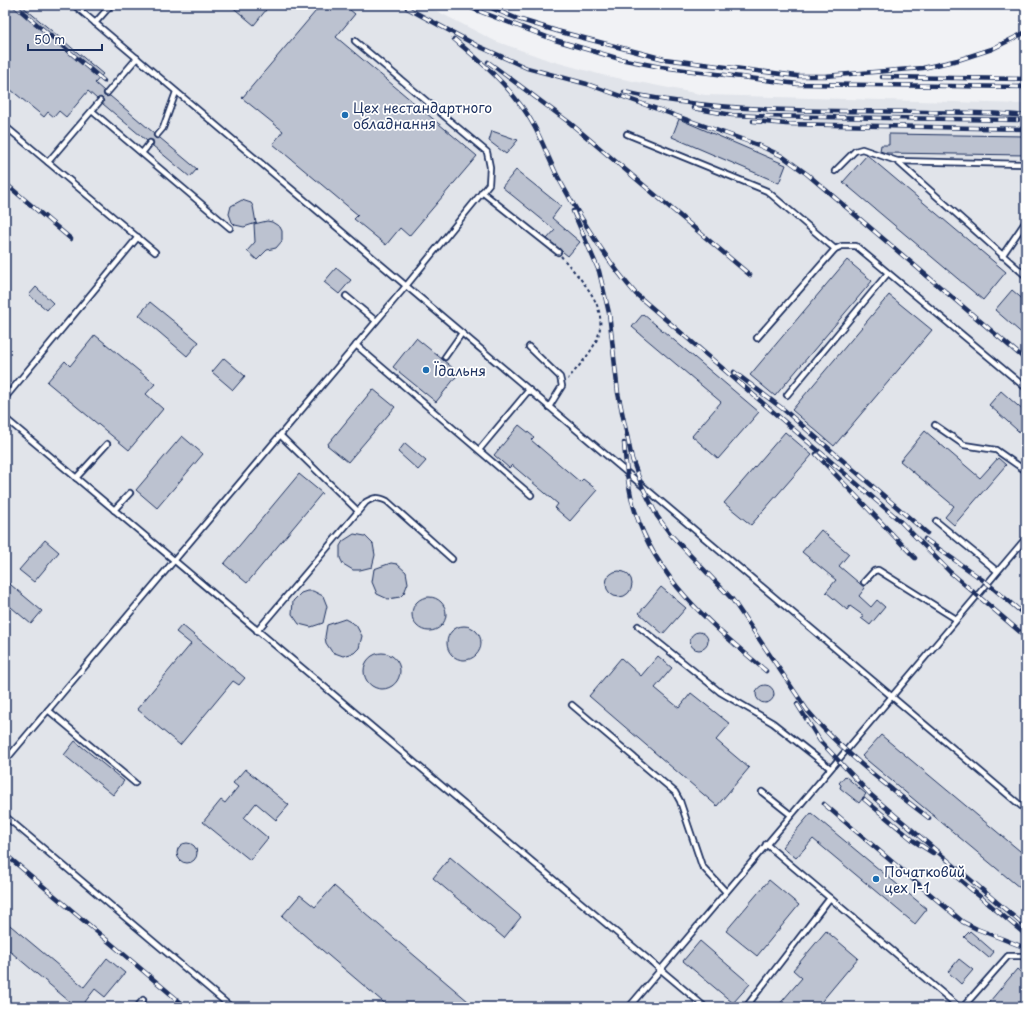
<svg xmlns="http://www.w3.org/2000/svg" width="1031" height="1012" font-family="'Playpen Sans',sans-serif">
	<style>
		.built { fill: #e1e4ea }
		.building { fill: #bcc2d0; stroke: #1b2f5e }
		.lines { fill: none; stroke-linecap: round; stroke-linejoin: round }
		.service-casing { stroke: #1b2f5e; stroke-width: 8 }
		.path { stroke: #1b2f5e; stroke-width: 2; stroke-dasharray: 3 3; stroke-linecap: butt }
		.service { stroke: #fff; stroke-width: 4.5 }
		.rail-casing { stroke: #1b2f5e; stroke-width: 4.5 }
		.rail { stroke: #fff; stroke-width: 3; stroke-dasharray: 9; stroke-linecap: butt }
		.poi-dot { fill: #1f6fb2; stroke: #fff; stroke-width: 1.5 }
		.labels { text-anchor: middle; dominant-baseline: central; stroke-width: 3.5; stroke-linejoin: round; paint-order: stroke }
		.poi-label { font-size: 14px; fill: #1b2f5e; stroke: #fff; text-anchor: start }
	</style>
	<rect width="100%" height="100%" fill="#f1f2f5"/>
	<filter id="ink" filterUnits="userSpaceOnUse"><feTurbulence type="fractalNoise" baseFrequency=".025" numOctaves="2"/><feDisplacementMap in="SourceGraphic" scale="8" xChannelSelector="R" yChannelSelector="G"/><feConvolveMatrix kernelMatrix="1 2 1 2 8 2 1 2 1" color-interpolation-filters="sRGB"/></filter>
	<g filter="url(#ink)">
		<g class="built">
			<path d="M5,5H425L495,41L548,60L602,75L705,95L1026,104V1007H5Z"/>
			<path d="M905,5H976L970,11Z"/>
		</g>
		<g class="building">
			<path d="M5,5H21L103,74L95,83L104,91V96H110L154,133L155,138H160L197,169L190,177L153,146V140L147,141L103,104L102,98L97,99L88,91L66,117L59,111L54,117L48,112L44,117L5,85Z"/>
			<path d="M230,5H260L266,10L254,25Z"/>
			<path d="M321,5H344L355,14L336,37L477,156L409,236L400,228L386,245L354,219L358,215L273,144L283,131L242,98Z"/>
			<path d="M679,119L786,165L779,183L672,137Z"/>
			<path d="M492,131L518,140L506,154L489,141Z"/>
			<path d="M889,134L1026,136V155L886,153L880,151L881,145H889Z"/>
			<path d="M867,155L1006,272L983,300L843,182Z"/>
			<path d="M516,170L561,206L552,218L580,242L568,256L547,239L555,230L502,187Z"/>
			<path d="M242,200L251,203L253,206L256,223L244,227L235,225L232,222L229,214L231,206Z"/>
			<path d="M267,221L272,222L280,227L282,231V241L276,248L267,250L257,260L247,251L255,242L254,224Z"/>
			<path d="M847,260L872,281L775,396L750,375Z"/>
			<path d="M336,268L351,280L339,294L324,282Z"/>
			<path d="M36,287L53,303L47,310L29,295Z"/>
			<path d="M1012,290L1026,302V337L995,310Z"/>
			<path d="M889,295L932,330L834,446L792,410Z"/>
			<path d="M150,302L199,342L187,356L139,315Z"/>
			<path d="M643,314L759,412L718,459L692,436L721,402L632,327Z"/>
			<path d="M95,335L155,384L146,394L163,409L129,450L47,382L65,361L70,366Z"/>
			<path d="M416,338L459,373L436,402L393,367Z"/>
			<path d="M224,358L245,376L233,390L212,372Z"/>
			<path d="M373,389L395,407L348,462L327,445Z"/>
			<path d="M1001,391L1026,413V438L989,405Z"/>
			<path d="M519,425L534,437L531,440L580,482L583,479L597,490L570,521L555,508L558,504L512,465L509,468L494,455Z"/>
			<path d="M925,431L980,478L998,458L1006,465L954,525L945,517L954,506L900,461Z"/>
			<path d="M785,432L812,455L751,525L724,503Z"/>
			<path d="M182,436L203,454L157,508L136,490Z"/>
			<path d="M405,443L426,461L418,470L398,452Z"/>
			<path d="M299,474L322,493L247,583L224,564Z"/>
			<path d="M821,530L849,554L839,566L865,588L859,596L871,607L877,600L885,607L870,625L861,618L864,616L850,606L847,610L826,592L836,580L802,552Z"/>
			<path d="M354,534L365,536L373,544L375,555L372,567L360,570H353L343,564L340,558V546L343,541Z"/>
			<path d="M45,540L59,552L34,582L19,570Z"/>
			<path d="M391,563L397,564L406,572L408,583L404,593L400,597L388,599L377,594L372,582L374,569Z"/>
			<circle cx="619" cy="584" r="13"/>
			<path d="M5,580L42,611L31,624L5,602Z"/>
			<path d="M661,587L686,608L663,634L639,613Z"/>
			<path d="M307,591H313L323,596L327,606L323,623L311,627L299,624L292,614L293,601L301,593Z"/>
			<circle cx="429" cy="614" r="17"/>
			<path d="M345,619L356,625L362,636L359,648L354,653L343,656L332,652L326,643L325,637L327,625Z"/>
			<path d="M182,625L245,678L239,685L233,681L180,745L137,709L191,644L176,632Z"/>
			<circle cx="464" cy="643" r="17"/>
			<circle cx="699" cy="641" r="9"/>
			<circle cx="382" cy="671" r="18"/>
			<path d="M658,656L672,668L655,688L679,708L691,693L730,724L716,740L749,768L717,806L589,696L621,658L641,676Z"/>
			<circle cx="765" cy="694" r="9"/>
			<path d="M881,735L1026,856V893L862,756Z"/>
			<path d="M75,741L124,781L113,795L64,755Z"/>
			<path d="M245,769L289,805L276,820L256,803L244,818L268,838L250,860L203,822L221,800L225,803L238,787L233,783Z"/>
			<path d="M845,776L866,794L859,803L840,788L841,785L839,783Z"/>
			<path d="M811,813L927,909L915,924L813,839L796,858L782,847Z"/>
			<circle cx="187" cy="853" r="10"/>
			<path d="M450,857L521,917L504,938L433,878Z"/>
			<path d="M769,880L799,905L757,956L726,931Z"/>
			<path d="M334,886L402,945L475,1007H389L282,916L300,895L315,907Z"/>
			<path d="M5,921L84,987L107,958L125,973L105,997L95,989L81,1007H76L5,947Z"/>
			<path d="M826,931L858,958L817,1007H777L802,978L793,970Z"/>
			<path d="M970,931L994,952L989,958L964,937Z"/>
			<path d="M700,941L750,984L733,1003L683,961Z"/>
			<path d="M959,959L973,970L961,984L948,972Z"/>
			<path d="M1017,969L1026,977V1007H985Z"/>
		</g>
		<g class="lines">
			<g class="service-casing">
				<g id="service">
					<path d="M74,5L1026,810"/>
					<path d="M95,23L111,5"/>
					<path d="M107,93L137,58"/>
					<path d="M92,111L230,228"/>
					<path d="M5,126L155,252"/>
					<path d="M627,134L767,191L835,249"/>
					<path d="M157,135L163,128L176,92"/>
					<path d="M142,153L150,143"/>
					<path d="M897,161L1026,164"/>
					<path d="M48,162L100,101"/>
					<path d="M835,171L855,151L862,149L897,161L1026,276"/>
					<path d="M482,192L558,252"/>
					<path d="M1002,256L1026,221"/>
					<path d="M346,296L376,321"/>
					<path d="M757,338L835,249L842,246H856L1026,388"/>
					<path d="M356,345L531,495"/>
					<path d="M529,347L560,377L562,386L549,407"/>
					<path d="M445,357L462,333"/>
					<path d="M787,395L888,273"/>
					<path d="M5,398L138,237"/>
					<path d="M5,418L705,1007"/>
					<path d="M935,425L964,445L996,450L1026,471"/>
					<path d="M280,435L358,511"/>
					<path d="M479,450L529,390"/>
					<path d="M76,478L107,444"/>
					<path d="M114,510L130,493"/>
					<path d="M936,521L997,571"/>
					<path d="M864,582L874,571L878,570L956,619"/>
					<path d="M638,626L720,692L773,723L830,768"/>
					<path d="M257,631L366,502C374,497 378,497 387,501L452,559"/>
					<path d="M572,705L675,792L680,801L702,866L726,892"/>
					<path d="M48,710L135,783"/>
					<path d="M5,761L406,286L489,184L490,167L487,152L355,41"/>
					<path d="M762,792L791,815"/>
					<path d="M5,816L231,1007"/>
					<path d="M766,844L959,1007"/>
					<path d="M137,1007L143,1000"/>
					<path d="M629,1007L1026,538"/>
					<path d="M746,1007L830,898"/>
					<path d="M963,1007L1008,956H1022L1026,959"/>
				</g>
			</g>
			<path class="path" d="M561,256C583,283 615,310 593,347C586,359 576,369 568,379"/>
			<use href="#service" class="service"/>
			<g class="rail-casing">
				<g id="rail">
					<path d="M14,5L104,81"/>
					<path d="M463,5L555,40L620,59L661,67L798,84L1026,87"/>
					<path d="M484,5L518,19L557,31L664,59L797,76H825L923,68L958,60L992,49L1026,32"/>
					<path d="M407,8L476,45L527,68L587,84L758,145L782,156L807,174L1026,360"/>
					<path d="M454,39C477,59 501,78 519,103C538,126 546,155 560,181C582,220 606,260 636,294L899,520L950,572L1026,637"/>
					<path d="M488,62L570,123L750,275"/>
					<path d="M882,77L1026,79"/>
					<path d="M624,92C722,114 826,110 926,112C959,113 993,112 1026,116"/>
					<path d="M693,108L732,115L756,116L1018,120"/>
					<path d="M753,121L786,124L1026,129"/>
					<path d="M5,183L71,239"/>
					<path d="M573,211L599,271L609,313L618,393L632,459L642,486L657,516L671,535L732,599L807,710C842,752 886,785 929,818"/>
					<path d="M734,372L783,409L927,533"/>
					<path d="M624,443C626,466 628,489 635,511C658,582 712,625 766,671"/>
					<path d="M816,454L915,558"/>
					<path d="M925,539L987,583L1026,616"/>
					<path d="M797,704L820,741L871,795L1026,927"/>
					<path d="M864,799L914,841L933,853"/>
					<path d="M824,804L963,922L977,929L1026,948"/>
					<path d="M5,854L186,1007"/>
					<path d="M953,874L1026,935"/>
				</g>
			</g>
			<use href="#rail" class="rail"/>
		</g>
	</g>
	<g class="poi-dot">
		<circle cx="345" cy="115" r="4"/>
		<circle cx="426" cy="370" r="4"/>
		<circle cx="876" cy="879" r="4"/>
	</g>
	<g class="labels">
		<g class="poi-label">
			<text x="353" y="107">Цех нестандартного<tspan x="353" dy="16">обладнання</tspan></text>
			<text x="434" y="370">Їдальня</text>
			<text x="884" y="871">Початковий<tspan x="884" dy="16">цех І-1</tspan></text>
		</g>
	</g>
	<rect width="1031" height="1012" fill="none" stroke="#fff" stroke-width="20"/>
	<rect x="10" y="10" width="1011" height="992" fill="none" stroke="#1b2f5e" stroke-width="1.5" filter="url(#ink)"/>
	<path d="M28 44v6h74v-6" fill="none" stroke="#1b2f5e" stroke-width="2"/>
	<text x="34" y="44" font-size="12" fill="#1b2f5e" stroke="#ffffff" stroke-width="3" paint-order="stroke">50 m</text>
</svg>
